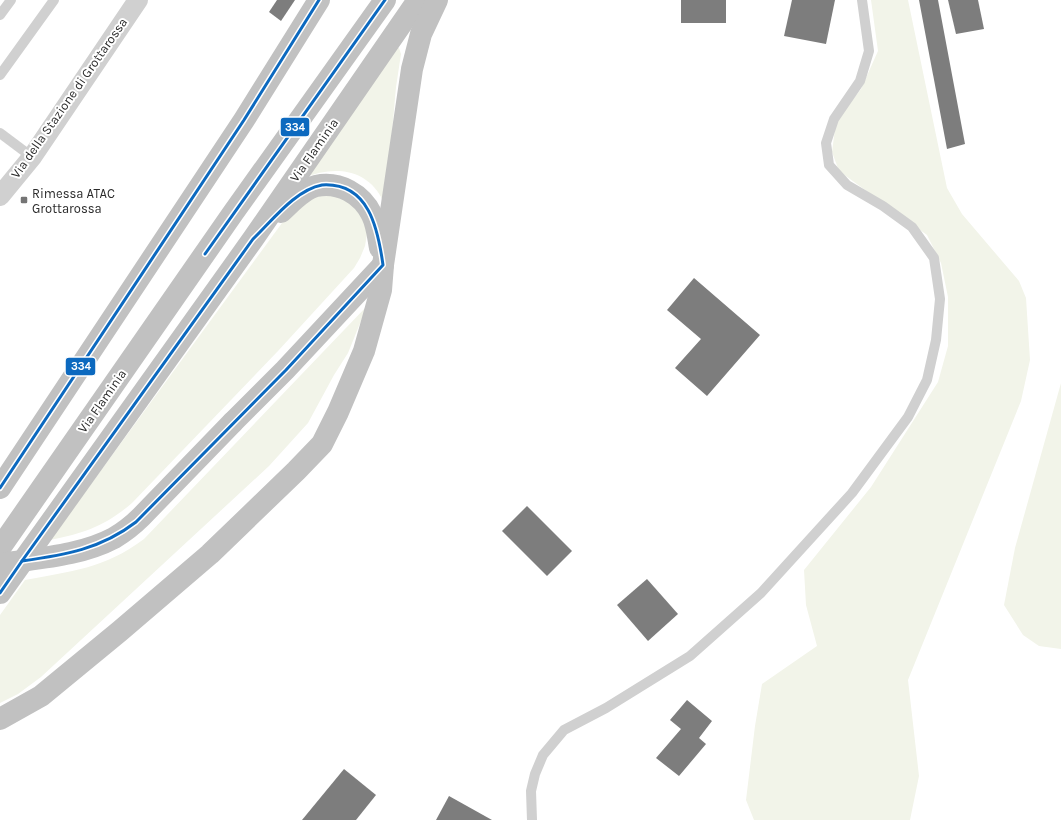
<svg xmlns="http://www.w3.org/2000/svg" width="1061" height="820" font-family="Karla,sans-serif">
	<style>
		.green { fill: #f2f4e9 }
		.building { fill: #7d7d7d }
		.lines { fill: none; stroke-linecap: round; stroke-linejoin: round }
		.service { stroke: #d0d0d0; stroke-width: 10 }
		.minor { stroke: #d0d0d0; stroke-width: 20 }
		.trunk { stroke: #c1c1c1; stroke-width: 22 }
		.trunk-bridge { stroke: #c1c1c1; stroke-width: 22 }
		.bus-1-casing { stroke: #fff; stroke-width: 6 }
		.bus-1 { stroke: #0c69bf; stroke-width: 3 }
		.poi-dot { fill: #757575; stroke: #fff; stroke-width: 1.5 }
		.labels { text-anchor: middle; dominant-baseline: central; stroke-width: 4; stroke-linejoin: round; paint-order: stroke }
		.street-label { font-size: 13px; fill: #2b2b2b; stroke: #fff }
		.poi-label { font-size: 13px; fill: #2b2b2b; stroke: #fff; text-anchor: start }
		.line-badge { stroke: #fff; stroke-width: 1.5 }
		.badge-label { font-size: 11px; text-anchor: middle; font-weight: bold; fill: #fff }
	</style>
	<rect width="100%" height="100%" fill="#fff"/>
	<g class="green">
		<path d="M871,0H908L947,188L962,214L1019,281L1026,298L1030,360L1021,401L908,680L919,776L910,820H754L746,800L755,726L762,684L817,646L806,605L804,570L871,487L938,382L948,346V297L941,263L927,235L839,171L832,152L836,121L861,89L878,51Z"/>
		<path d="M396,47L399,48L401,54L396,87L385,212C384,207 383,201 381,197C365,168 332,166 304,178Z"/>
		<path d="M337,195L357,206L368,228L365,246L360,258L354,268L278,351L132,503C105,526 85,533 50,540L282,223L306,199L311,196Z"/>
		<path d="M367,306L348,353L334,375L308,423L269,466L41,677L18,694L0,703V615L25,580C71,571 104,569 144,539Z"/>
		<path d="M1061,383V649L1039,646L1023,635L1004,605L1015,548Z"/>
	</g>
	<g class="building">
		<path d="M277,0H295L281,21L269,12Z"/>
		<rect x="681" y="0" width="45" height="23"/>
		<path d="M792,0H835L826,44L784,36Z"/>
		<path d="M919,0H938L965,144L947,149Z"/>
		<path d="M948,0H978L984,29L956,34Z"/>
		<path d="M694,278L760,335L707,396L675,368L701,339L667,310Z"/>
		<path d="M527,506L572,551L547,576L502,531Z"/>
		<path d="M647,579L678,614L648,641L617,605Z"/>
		<path d="M687,700L712,721L699,738L706,744L679,776L656,758L681,729L670,720Z"/>
		<path d="M344,769L376,795L356,820H302Z"/>
		<path d="M449,796L492,820H436Z"/>
	</g>
	<g class="lines">
		<g class="service">
			<path d="M0,15L11,0"/>
			<path d="M0,75L54,0"/>
			<path d="M0,133L32,157"/>
			<path d="M532,820L531,791L535,774L543,755L564,730L606,708L690,656L761,593L852,493L908,417L927,380L936,340L940,299L934,258L912,227L883,206L847,185L829,165L826,143L834,119L860,81L869,51L862,0"/>
		</g>
		<path class="minor" d="M0,196L32,157L138,0"/>
		<g class="trunk">
			<path d="M281,212C291,203 303,189 316,186C339,181 362,194 372,215C377,225 378,237 380,248"/>
			<path d="M233,422L285,370L383,265"/>
			<path d="M0,488L244,120L319,0"/>
			<path d="M0,548L233,213L385,0"/>
			<path d="M0,593L253,239L418,0"/>
			<path d="M0,719L41,696L120,631L210,554L296,471L322,444L338,412L364,351L381,290L383,265L412,69L421,34L437,0"/>
		</g>
		<path class="trunk-bridge" d="M0,564C38,558 80,556 114,538C124,532 133,525 141,517L233,422"/>
		<g class="bus-1-casing">
			<g id="bus-1">
				<path d="M322,185C369,182 378,229 383,265L286,370L136,522C101,549 65,555 22,561L253,239C272,221 295,190 322,185Z"/>
				<path d="M205,254L385,0"/>
				<path d="M0,488L244,120L319,0"/>
				<path d="M0,593L22,561"/>
			</g>
		</g>
		<use href="#bus-1" class="bus-1"/>
	</g>
	<rect class="poi-dot" x="20" y="196" width="8" height="8" rx="2"/>
	<g class="labels">
		<g class="street-label">
			<text transform="translate(69 98) rotate(-55)">Via della Stazione di Grottarossa</text>
			<text transform="translate(314 150) rotate(-55)">Via Flaminia</text>
			<text transform="translate(102 401) rotate(-55)">Via Flaminia</text>
		</g>
		<g class="poi-label">
			<text x="32" y="193">Rimessa ATAC<tspan x="32" dy="15">Grottarossa</tspan></text>
		</g>
	</g>
	<g class="line-badge">
		<rect x="280" y="117" width="30" height="20" rx="4" fill="#0c69bf"/>
		<rect x="65" y="357" width="31" height="19" rx="4" fill="#0c69bf"/>
	</g>
	<g class="badge-label">
		<text x="295" y="131">334</text>
		<text x="81" y="370">334</text>
	</g>
</svg>
